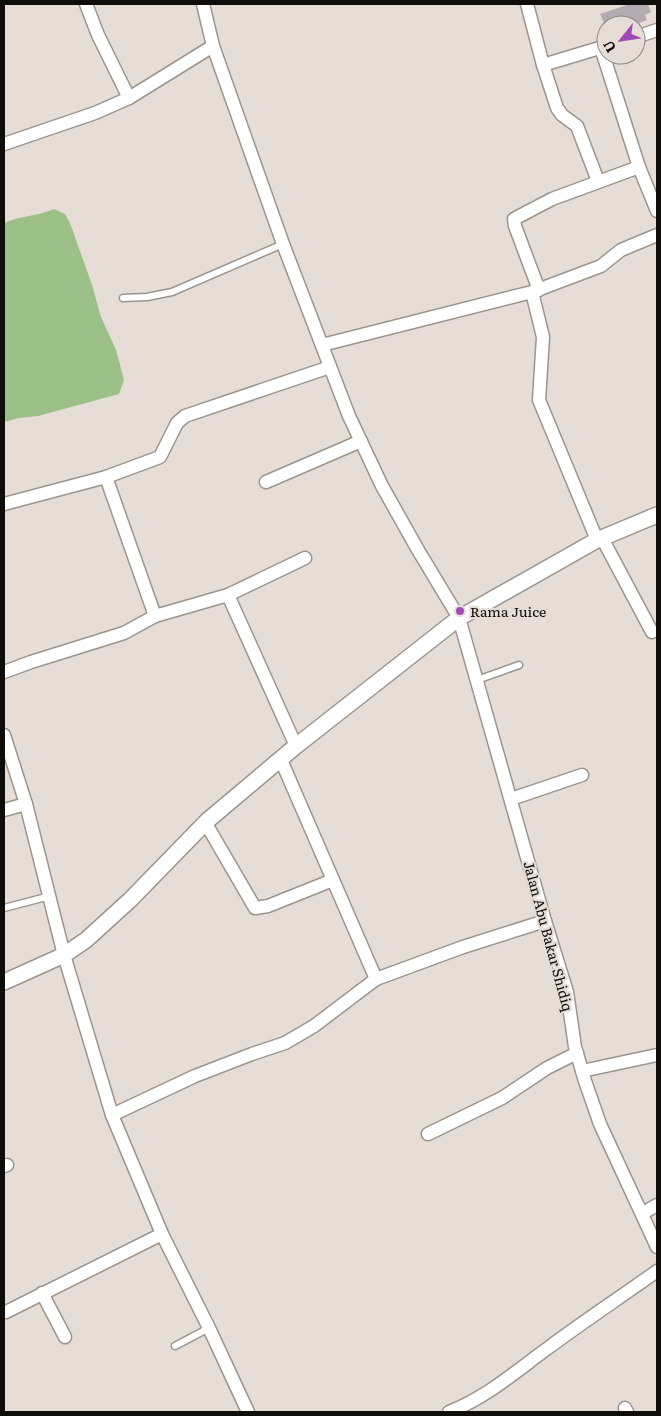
<svg xmlns="http://www.w3.org/2000/svg" width="661" height="1416" font-family="Literata,serif">
	<style>
		.green { fill: #9cc088 }
		.building { fill: #b4abb1 }
		.lines { fill: none; stroke-linecap: round; stroke-linejoin: round }
		.service-casing { stroke: #9c958e; stroke-width: 9 }
		.minor-casing { stroke: #9c958e; stroke-width: 15 }
		.tertiary-casing { stroke: #9c958e; stroke-width: 18 }
		.service { stroke: #fff; stroke-width: 6 }
		.minor { stroke: #fff; stroke-width: 12 }
		.tertiary { stroke: #fff; stroke-width: 15 }
		.poi-dot { fill: #a14bb8; stroke: #e5ddd6; stroke-width: 2 }
		.labels { text-anchor: middle; dominant-baseline: central; stroke-width: 4.5; stroke-linejoin: round; paint-order: stroke }
		.poi-label { font-size: 14px; fill: #0f0d0a; stroke: #e5ddd6; text-anchor: start }
		.street-label { font-size: 14px; fill: #0f0d0a; stroke: #e5ddd6 }
	</style>
	<rect width="100%" height="100%" fill="#e5ddd6"/>
	<path class="green" d="M54,209L65,214L70,223L92,285L101,317L116,350L124,380L119,394L38,416L19,418L4,422V223C20,216 38,216 54,209Z"/>
	<path class="building" d="M630,4H648L651,12L645,15L647,20L634,25H605L600,14Z"/>
	<g class="lines">
		<g class="service-casing">
			<g id="service">
				<path d="M123,298L147,297L172,292L283,244"/>
				<path d="M477,680L519,665"/>
				<path d="M4,908L50,896"/>
				<path d="M175,1346L209,1328"/>
			</g>
		</g>
		<g class="minor-casing">
			<g id="minor">
				<path d="M86,4L98,35L129,98"/>
				<path d="M203,4L213,46L283,244L349,416L382,486L418,550L459,618L545,921L567,992L575,1047L585,1081L600,1124L657,1247"/>
				<path d="M527,4L543,65L606,46"/>
				<path d="M636,37L657,30"/>
				<path d="M601,48L639,167L657,211"/>
				<path d="M543,65L557,108L562,115L577,126L598,181"/>
				<path d="M4,144L95,113L129,98L213,46"/>
				<path d="M539,290L515,226L514,219L552,199L639,167"/>
				<path d="M532,292L601,266L621,250L657,235"/>
				<path d="M322,345L532,292L543,337L539,400L597,540"/>
				<path d="M106,477L160,457L177,423L185,416L330,367"/>
				<path d="M266,482L361,441"/>
				<path d="M4,504L106,477L155,616L228,595L305,558"/>
				<path d="M602,538L652,632"/>
				<path d="M228,595L296,746"/>
				<path d="M4,672L31,662L124,633L155,616"/>
				<path d="M4,735L26,804L64,955L112,1115L162,1234L209,1328L248,1412"/>
				<path d="M281,760L376,979L463,947L545,921"/>
				<path d="M511,799L582,775"/>
				<path d="M4,810L26,804"/>
				<path d="M205,822L255,908L268,906L333,880"/>
				<path d="M582,1071L657,1055"/>
				<path d="M112,1115L195,1076L252,1054L285,1043L314,1026L376,979"/>
				<path d="M428,1134L502,1098L547,1068L577,1053"/>
				<path d="M4,1166L7,1165"/>
				<path d="M643,1213L657,1205"/>
				<path d="M42,1293L65,1337"/>
				<path d="M6,1312L162,1234"/>
				<path d="M625,1408L627,1412"/>
				<path d="M449,1412C486,1398 516,1371 548,1348C584,1321 621,1297 657,1271"/>
			</g>
		</g>
		<g class="tertiary-casing">
			<path id="tertiary" d="M4,982L64,955L86,940L130,900L207,821L296,746L459,618L597,540L657,515"/>
		</g>
		<use href="#service" class="service"/>
		<use href="#minor" class="minor"/>
		<use href="#tertiary" class="tertiary"/>
	</g>
	<circle class="poi-dot" cx="460" cy="611" r="5"/>
	<g class="labels">
		<g class="poi-label">
			<text x="470" y="611">Rama Juice</text>
		</g>
		<g class="street-label">
			<text transform="translate(549 936) rotate(75)">Jalan Abu Bakar Shidiq</text>
		</g>
	</g>
	<rect width="661" height="1416" fill="none" stroke="#0f0d0a" stroke-width="10"/>
	<g transform="translate(621 40) rotate(240)"><circle r="24" fill="#e5ddd6" stroke="#8f8a84"/>
	<path d="M0-4L9 19L0 12L-9 19Z" fill="#a14bb8"/>
	<text y="-8" font-size="14" font-weight="bold" text-anchor="middle" fill="#0f0d0a">U</text>
	</g>
</svg>
